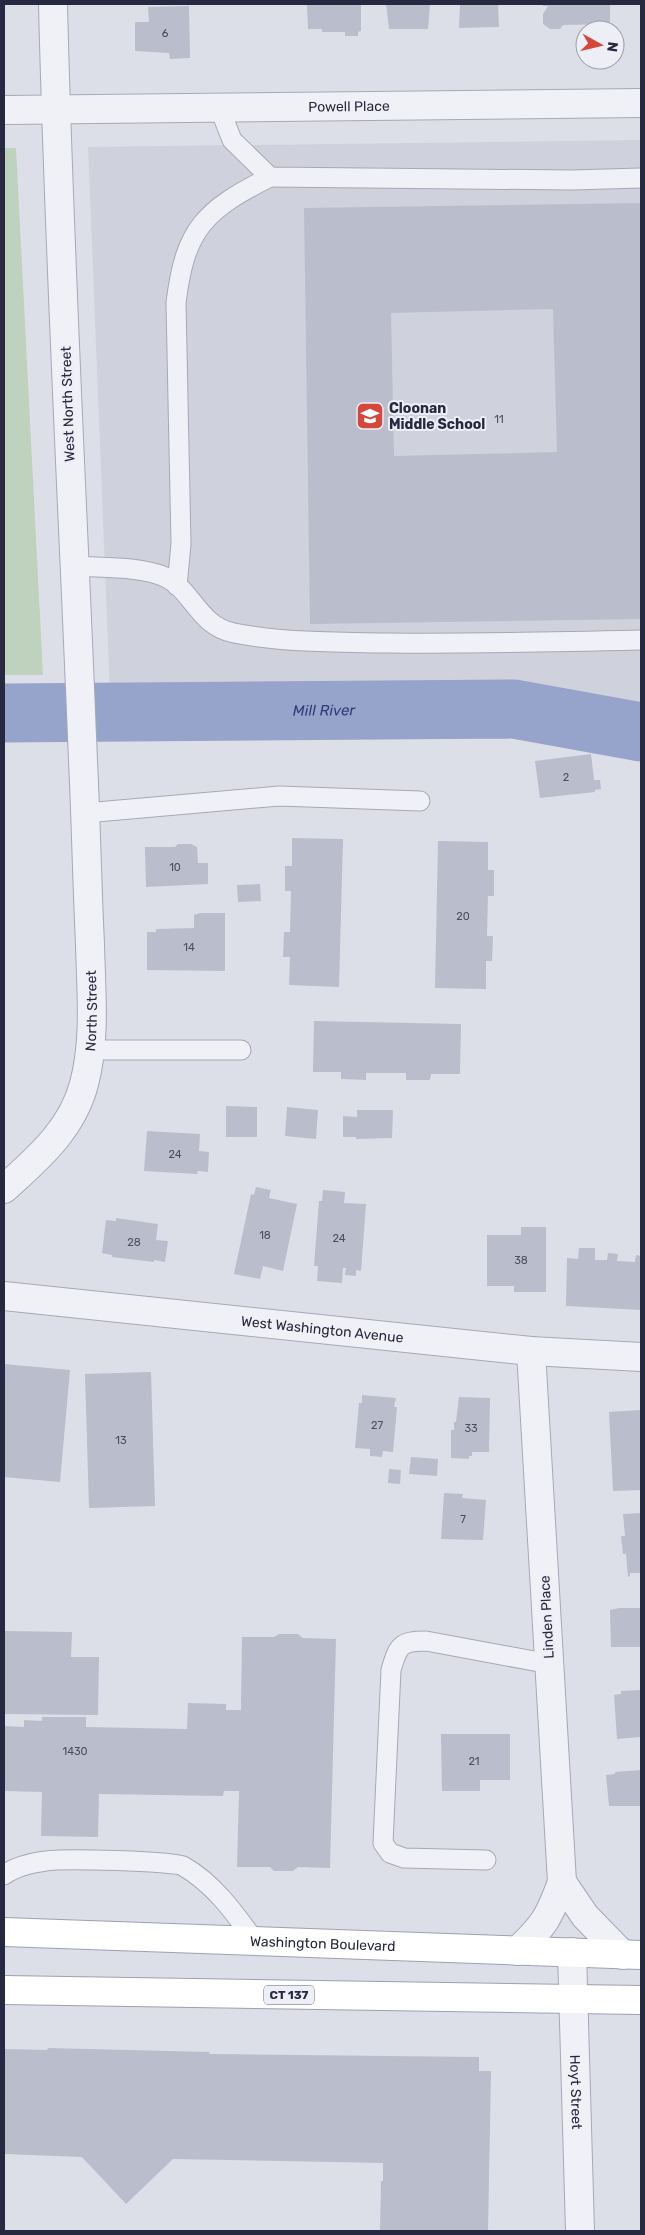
<svg xmlns="http://www.w3.org/2000/svg" width="645" height="2235" font-family="Rubik,sans-serif">
	<style>
		.built { fill: #cfd1dd }
		.green { fill: #bed2be }
		.lines { fill: none; stroke-linecap: round; stroke-linejoin: round }
		.river { stroke: #96a3ca; stroke-width: 59 }
		.building { fill: #babdcb; fill-rule: evenodd }
		.service-casing { stroke: #a6a8b5; stroke-width: 21 }
		.minor-casing { stroke: #a6a8b5; stroke-width: 30 }
		.tertiary-casing { stroke: #a6a8b5; stroke-width: 30 }
		.primary-casing { stroke: #9ca0b4; stroke-width: 30 }
		.service { stroke: #f0f1f6; stroke-width: 19 }
		.minor { stroke: #f0f1f6; stroke-width: 28 }
		.tertiary { stroke: #f0f1f6; stroke-width: 28 }
		.primary { stroke: #fff; stroke-width: 28 }
		.labels { text-anchor: middle; dominant-baseline: central; stroke-width: 4; stroke-linejoin: round; paint-order: stroke }
		.number-label { font-size: 11px; fill: #4b4e62 }
		.shield { fill: #edeef6; stroke: #626476; stroke-width: 1 }
		.shield-label { font-size: 12px; font-weight: bold; fill: #26293f }
		.street-label { font-size: 14px; fill: #26293f; stroke: #edeef6 }
		.poi-label { font-size: 14px; font-weight: bold; fill: #26293f; stroke: #edeef6; text-anchor: start }
		.water-label { font-size: 15px; font-style: italic; fill: #2e3d75; stroke: #edeef6 }
	</style>
	<rect width="100%" height="100%" fill="#dddfe8"/>
	<path class="built" d="M641,140V707L559,688L452,685L245,694L110,693L88,147Z"/>
	<path class="green" d="M4,148H16L43,675H4Z"/>
	<g class="lines">
		<path class="river" id="s1" d="M4,713L514,709L641,732"/>
	</g>
	<g class="building">
		<path d="M307,4H361V31L358,32V36H345V32H322V29H308Z"/>
		<path d="M386,4H430L428,29H389Z"/>
		<path d="M460,4H498L499,27L459,28Z"/>
		<path d="M543,4H610V24L563,25L560,29H550L543,24V14L548,6H543Z"/>
		<path d="M189,6L190,58L170,59L169,53L135,51V22H149L148,7Z"/>
		<path d="M641,203V619L310,624L304,208ZM553,309L557,452L394,456L391,313Z"/>
		<path d="M591,754L594,780H600L601,789L595,790V792L540,798L535,761Z"/>
		<path d="M292,838L343,839L339,987L289,985L290,957H283L284,932H290L291,891H285V866H292Z"/>
		<path d="M438,841L488,842V870H494V896H488L487,936H493L492,961H486V989L435,988Z"/>
		<path d="M178,844H191L197,847L198,863H208V884L146,887L145,847H175Z"/>
		<path d="M260,884L261,901L238,902L237,885Z"/>
		<path d="M200,913H225V971L147,970V932H156V929L194,928V915Z"/>
		<path d="M314,1021L461,1024L460,1074H431L430,1080H406V1073H366V1080L341,1079V1072H313Z"/>
		<path d="M226,1106L257,1107V1137H226Z"/>
		<path d="M287,1107L318,1110L316,1139L285,1136Z"/>
		<path d="M357,1110H393L392,1138L356,1139V1137H343V1116L357,1117Z"/>
		<path d="M147,1131L200,1134L199,1151L209,1152L208,1172L198,1171L197,1174L144,1171Z"/>
		<path d="M256,1187L271,1190L269,1198L297,1204L283,1271L263,1266L260,1279L234,1274L251,1194L254,1195Z"/>
		<path d="M323,1190L345,1192L344,1203L366,1204L361,1271L356,1270V1276L345,1275L346,1268H343L342,1283L317,1281L318,1266H314L319,1201H322Z"/>
		<path d="M116,1218L158,1224L156,1240L168,1241L165,1262L154,1260V1262L112,1257V1255L102,1253L106,1220L116,1221Z"/>
		<path d="M521,1227H546V1292H514V1286H487V1235H521Z"/>
		<path d="M579,1248H595V1260H607L608,1253L618,1254L617,1261L635,1262L636,1255L641,1256V1310L566,1306L567,1258L578,1259Z"/>
		<path d="M4,1364L70,1370L60,1482L4,1477Z"/>
		<path d="M151,1372L155,1506L89,1508L85,1374Z"/>
		<path d="M362,1395L396,1398L394,1407H397L393,1452L383,1451L382,1457L370,1456V1449L355,1448L359,1403H362Z"/>
		<path d="M459,1397L490,1398L489,1452H472V1456H469V1459L451,1458V1430H454V1422H456Z"/>
		<path d="M641,1410V1490L613,1491L609,1412Z"/>
		<path d="M411,1457L438,1459L437,1476L409,1474Z"/>
		<path d="M389,1469L401,1470L400,1484L388,1483Z"/>
		<path d="M444,1493L463,1494L462,1498L486,1500L483,1540L441,1539Z"/>
		<path d="M641,1513V1573H630V1576L628,1577L626,1554H623L621,1536H625L623,1514Z"/>
		<path d="M620,1608H641V1647H611L610,1610Z"/>
		<path d="M5,1631L72,1632L71,1657H99L98,1715L4,1714Z"/>
		<path d="M279,1634H298L303,1638L336,1639L330,1868L298,1867L293,1871H274L270,1867H237L239,1791H224L223,1796L99,1794L98,1837L41,1836L42,1792L4,1791V1726L24,1727V1720L42,1721V1717H86V1727L187,1729L188,1703L226,1704V1710H241L242,1637H274Z"/>
		<path d="M641,1690V1737L617,1739L614,1695L621,1694V1691Z"/>
		<path d="M441,1734H510V1780H480V1791H442Z"/>
		<path d="M641,1770V1806H609L606,1775L615,1774V1772Z"/>
		<path d="M48,2048L210,2052L209,2054L479,2057V2071H491L488,2231H380L381,2181H383V2163L173,2159L126,2204L82,2157L4,2154V2049L47,2050Z"/>
	</g>
	<g class="lines">
		<g class="service-casing">
			<g id="service">
				<path d="M219,107L232,140L270,177L572,180L641,178"/>
				<path d="M75,566C101,568 141,566 165,577C193,590 198,626 234,633C285,643 337,642 388,643C473,644 557,642 641,640"/>
				<path d="M177,586L181,544L176,303C185,228 205,210 270,177"/>
				<path d="M85,813L279,796L420,801"/>
				<path d="M91,1050H241"/>
				<path d="M486,1860L404,1858L390,1853L383,1843L391,1670C398,1646 400,1641 426,1641L550,1664"/>
				<path d="M4,1875C16,1866 31,1863 46,1861C60,1858 175,1861 183,1866C213,1883 234,1912 254,1940"/>
			</g>
		</g>
		<g class="minor-casing">
			<g id="minor">
				<path id="s2" d="M4,110L641,103"/>
				<path id="s3" d="M4,1296L531,1351L641,1357"/>
				<path d="M562,1882L585,1916L623,1955"/>
				<path d="M517,1951C545,1925 549,1917 562,1882L531,1351"/>
			</g>
		</g>
		<g class="tertiary-casing">
			<g id="tertiary">
				<path id="s4" d="M4,1189C37,1159 72,1130 84,1084C96,1039 91,990 90,944C87,883 86,822 83,761C73,509 59,256 53,4"/>
				<path id="s5" d="M572,1952L580,2231"/>
			</g>
		</g>
		<g class="primary-casing">
			<g id="primary">
				<path id="s6" d="M4,1932L641,1955"/>
				<path d="M4,1990L641,2000"/>
			</g>
		</g>
		<use href="#service" class="service"/>
		<use href="#minor" class="minor"/>
		<use href="#tertiary" class="tertiary"/>
		<use href="#primary" class="primary"/>
	</g>
	<defs>
		<g id="school-square" transform="scale(1.4375)"><rect x="-9" y="-9" width="18" height="18" rx="4" fill="#d5473a" stroke="#edeef6"/><path d="M0-5L7-2L0 1L-7-2ZM-4 1L0 2.5L4 1V4Q0 6-4 4Z" fill="#fff"/></g>
	</defs>
	<g fill-rule="evenodd">
		<use href="#school-square" x="370" y="416"/>
	</g>
	<g class="labels">
		<g class="number-label">
			<text x="165" y="33">6</text>
			<text x="499" y="419">11</text>
			<text x="566" y="777">2</text>
			<text x="175" y="867">10</text>
			<text x="463" y="916">20</text>
			<text x="189" y="947">14</text>
			<text x="175" y="1154">24</text>
			<text x="265" y="1235">18</text>
			<text x="339" y="1238">24</text>
			<text x="134" y="1242">28</text>
			<text x="521" y="1260">38</text>
			<text x="377" y="1425">27</text>
			<text x="471" y="1428">33</text>
			<text x="121" y="1440">13</text>
			<text x="463" y="1519">7</text>
			<text x="75" y="1751">1430</text>
			<text x="474" y="1761">21</text>
		</g>
		<rect class="shield" x="264" y="1985.5" width="50" height="19" rx="4"/>
		<g class="shield-label">
			<text x="289" y="1995">CT 137</text>
		</g>
		<g class="street-label">
			<text stroke="none"><textPath href="#s2" startOffset="345">Powell Place</textPath></text>
			<text transform="translate(68 404) rotate(-92)">West North Street</text>
			<text stroke="none"><textPath href="#s4" startOffset="208">North Street</textPath></text>
			<text stroke="none"><textPath href="#s3" startOffset="320">West Washington Avenue</textPath></text>
			<text transform="translate(547 1617) rotate(-93)">Linden Place</text>
			<text stroke="none"><textPath href="#s6" startOffset="319">Washington Boulevard</textPath></text>
			<text stroke="none"><textPath href="#s5" startOffset="140">Hoyt Street</textPath></text>
		</g>
		<g class="poi-label">
			<text x="389" y="408">Cloonan<tspan x="389" dy="16">Middle School</tspan></text>
		</g>
		<g class="water-label">
			<text stroke="none"><textPath href="#s1" startOffset="320">Mill River</textPath></text>
		</g>
	</g>
	<rect width="645" height="2235" fill="none" stroke="#26293f" stroke-width="10"/>
	<g transform="translate(600 45) rotate(98)"><circle r="24" fill="#edeef6" stroke="#9d9fad"/>
	<path d="M0-4L9 19L0 12L-9 19Z" fill="#d5473a"/>
	<text y="-8" font-size="14" font-weight="bold" text-anchor="middle" fill="#26293f">N</text>
	</g>
</svg>
